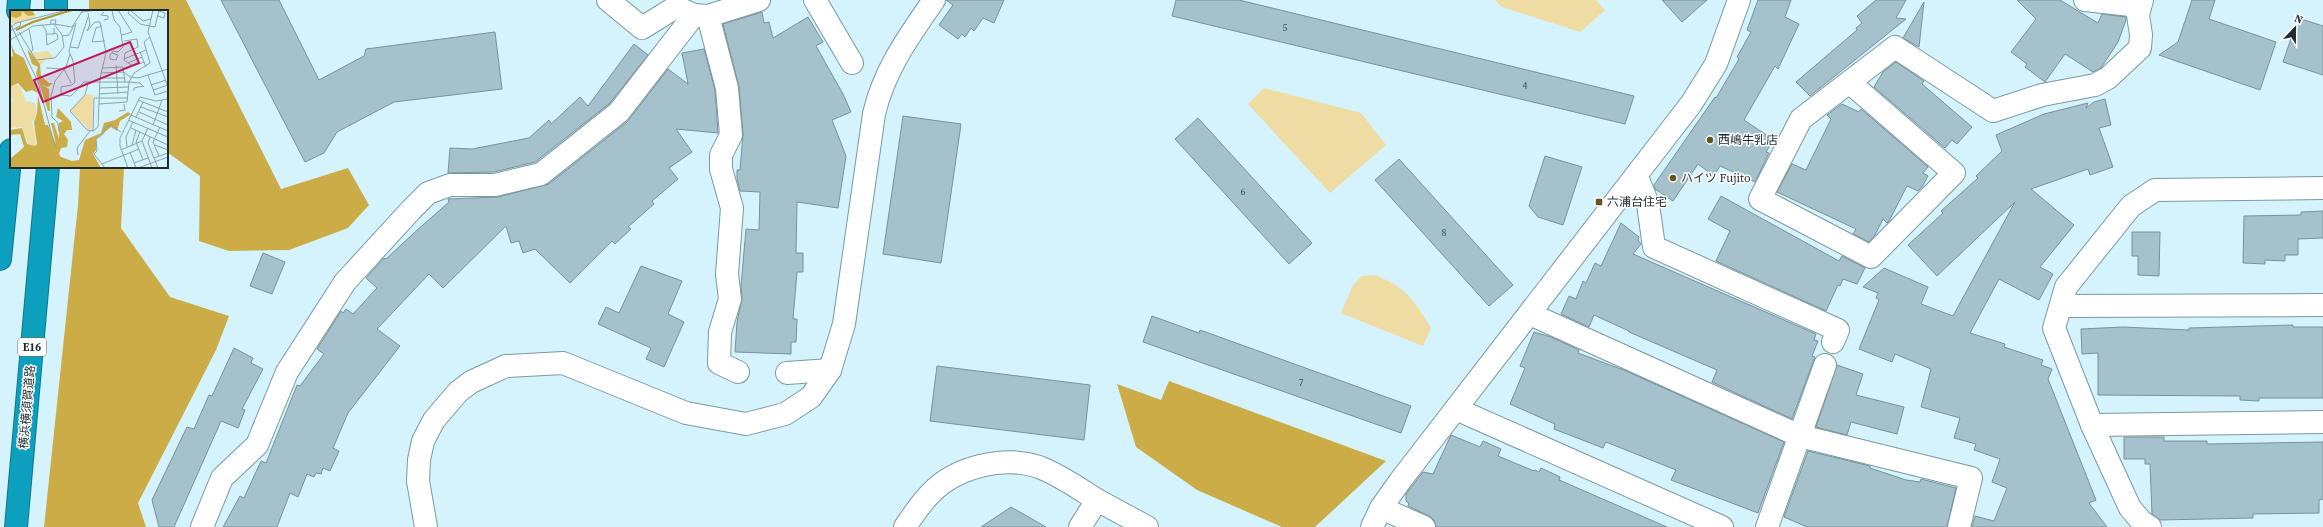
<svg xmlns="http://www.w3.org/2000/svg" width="2323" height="527" font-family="'Source Serif 4','Noto Sans JP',serif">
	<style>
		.green { fill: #eedca2 }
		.forest { fill: #cbac47 }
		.building { fill: #a5c2cc; stroke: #76929a }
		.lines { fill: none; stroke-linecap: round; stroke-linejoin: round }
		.minor-casing { stroke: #7c98a1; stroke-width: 24 }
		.tertiary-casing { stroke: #7c98a1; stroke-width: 24 }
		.motorway-casing { stroke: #13768c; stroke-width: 24 }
		.minor { stroke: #fff; stroke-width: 22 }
		.tertiary { stroke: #fff; stroke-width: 22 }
		.motorway { stroke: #0d9fbe; stroke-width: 22 }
		.poi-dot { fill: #645421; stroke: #fff; stroke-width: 1.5 }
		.labels { text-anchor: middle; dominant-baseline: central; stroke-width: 3; stroke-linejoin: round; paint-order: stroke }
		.number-label { font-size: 10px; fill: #405056 }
		.shield { fill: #fff; stroke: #626a6d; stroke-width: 1 }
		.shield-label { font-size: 11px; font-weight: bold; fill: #1f2a2e }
		.poi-label { font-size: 12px; fill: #1f2a2e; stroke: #fff; text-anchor: start }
		.street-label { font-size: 12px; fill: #1f2a2e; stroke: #fff }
		.inset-river { fill: none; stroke: #b4962c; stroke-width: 2 }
		.inset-road { fill: none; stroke: #8ca3aa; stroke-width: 1 }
		.view { fill: #c2185b; fill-opacity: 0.15; stroke: #c2185b; stroke-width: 2 }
		.inset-edge { fill: none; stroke: #1f2a2e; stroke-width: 2 }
	</style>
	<rect width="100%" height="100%" fill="#d5f3fd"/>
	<g class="green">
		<path d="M1495,0H1596L1605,10L1580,32L1502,7Z"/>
		<path d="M1264,88L1361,113L1386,145L1330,193L1248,104Z"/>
		<path d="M1375,275C1408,289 1413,299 1431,328L1423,346L1341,313L1353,285L1362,276Z"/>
	</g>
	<g class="forest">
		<path d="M89,0H186L281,189L348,168L369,205L348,228L289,250L229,251L199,241L200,176L167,152V11H89Z"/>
		<path d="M80,167H124L121,228L170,297L229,316L216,350L138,503L146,527H44L78,205Z"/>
		<path d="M1169,381L1386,461L1315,527H1282L1197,490L1136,447L1117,384L1161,400Z"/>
	</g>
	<g class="building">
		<path d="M221,0H279L319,80L364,56L366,49L495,32L502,89L394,102L337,132L324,153L305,162Z"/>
		<path d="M946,0H1004L994,23L983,18L974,31L971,28L965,37L962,34L958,39L939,25L953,5Z"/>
		<path d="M1176,0H1239L1634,96L1625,124L1172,16Z"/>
		<path d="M1662,0H1707L1682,22Z"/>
		<path d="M1758,0H1791L1785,17L1799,24L1778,69L1775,66L1744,120L1774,140L1766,152L1769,153L1755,182L1720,166L1714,176L1698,164L1673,201L1655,189L1654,185L1715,97L1716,98L1739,59L1737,57L1751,32L1747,30Z"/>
		<path d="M1876,0H1906L1896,18L1906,19L1810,96L1796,82L1857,30L1856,28L1862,23L1857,16Z"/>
		<path d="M2017,0H2060L2098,23L2102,14L2126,17V20L2118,42L2101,68L2093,72L2065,54L2045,82L2025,67L2027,64L2011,52L2036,19Z"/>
		<path d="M2192,0H2215L2209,19L2276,42L2260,90L2159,55L2178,42Z"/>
		<path d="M1924,2L1919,47L1903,38Z"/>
		<path d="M762,12L764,23L769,22L773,38L808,17L823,42L816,46L843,94L851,112L832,120L846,156L838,208L797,202L796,253H803V272H797L793,319H797L796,342H791V354L735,352L737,322L742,298L741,286L746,229L759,230L760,192L740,191L737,178V170H740L743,134L739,87L723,24Z"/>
		<path d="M2298,18L2323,26V75L2283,62Z"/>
		<path d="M634,44L648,55L610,103L535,162L494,172L448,173L450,148L472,149L529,138L549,120L551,124L580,97L588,106Z"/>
		<path d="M704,49L715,90L718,133L676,129L692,152L669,168L678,179L652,201L654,204L628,227L631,229L615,244L612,241L570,283L535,249L523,253L519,241L511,243L506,226L443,288L429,274L377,329L400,346L348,413L333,448L339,451L330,471L323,468L321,474L316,473L314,477L307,474L298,497L290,493L277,527H223L240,496L244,498L261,461L266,463L297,385L300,386L324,354L317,349L341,311L343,313L346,309L353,314L377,288L366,278L384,258L386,259L415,232L449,202L448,199L498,197L549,184L627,122L668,69L688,84L682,53Z"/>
		<path d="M1896,62L1924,81L1922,84L1972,127L1957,144L1952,140L1945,148L1874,87L1883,72Z"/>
		<path d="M2105,99L2111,125L2099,128L2113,167L2090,175L2088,169L2031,189L2074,225L2040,267L2053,274L2039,300L1999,279L1970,333L2005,344L2004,347L2043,360L2041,365L2052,369L2048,379L2096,500L2089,503L2107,527H1972L1975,516L1994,521L2007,488L1992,482L2000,459L1974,450L1976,444L1954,438L1960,418L1921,407L1931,369L1895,354L1892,362L1859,349L1879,300L1876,298L1878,293L1863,287L1884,268L1928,287L1921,304L1953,316L2015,202L1937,276L1908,245L1943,213L1941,211L1978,178L1976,176L2002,151L1996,135L2044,114L2088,103L2086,108L2094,102Z"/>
		<path d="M1842,104L1859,112L1861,109L1928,167L1923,173L1928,176L1922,187L1918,191L1907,186L1889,221L1887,223L1883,219L1875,235L1869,242L1853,234L1856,229L1777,192L1792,164L1806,170L1831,119L1827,115Z"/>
		<path d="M903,116L961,124L941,263L883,254Z"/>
		<path d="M1198,118L1312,243L1289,264L1175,139Z"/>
		<path d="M1545,156L1582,167L1563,225L1538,217L1529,206Z"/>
		<path d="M1399,159L1513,285L1489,306L1375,180Z"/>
		<path d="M1721,196L1839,261L1842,256L1865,268L1857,284L1843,279L1840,286L1838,285L1826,311L1716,261L1730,231L1708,219Z"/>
		<path d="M2323,211V238L2298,239V255H2285V261L2265,260V264L2243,263L2244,216L2301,215V212Z"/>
		<path d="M1621,223L1639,237L1638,240L1641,244L1633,254L1816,334L1814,340L1818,341L1812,356L1815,357L1792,419L1712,382L1717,370L1629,332V331L1594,315L1589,327L1561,314L1569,296L1576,299L1583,281L1586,283L1595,263L1601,266Z"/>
		<path d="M2132,232H2160L2159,276L2138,275V256H2132Z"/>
		<path d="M263,253L285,262L272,294L250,286Z"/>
		<path d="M641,266L682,281L668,314L684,322L664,367L646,359L651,348L598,324L606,307L619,313Z"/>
		<path d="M1152,316L1199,333L1200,330L1411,406L1401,433L1143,342Z"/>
		<path d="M2293,325V327H2323V398H2259V401L2240,400V396L2098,395V353L2082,354L2081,329L2123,327L2189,330V328Z"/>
		<path d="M1534,332L1551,337L1579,350L1578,353L1626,371L1784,442L1758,513L1671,480L1676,470L1606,442L1603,448L1554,429L1555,424L1510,404L1525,368L1520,366Z"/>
		<path d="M234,348L253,358L251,363L263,369L242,409L245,410L238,428L221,421L174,527H159L152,500L187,427L194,429L209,395L212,396Z"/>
		<path d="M1837,365L1863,374L1856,395L1904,407L1897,434L1851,422L1847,435L1816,427Z"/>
		<path d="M937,366L1090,385L1084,440L930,421Z"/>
		<path d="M1451,435L1480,447L1483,441L1501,449L1498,456L1534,471L1535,470L1539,472L1541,468L1560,477L1559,480L1667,527H1436L1434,520L1429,516L1408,506L1409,503L1406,501V494L1423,472L1433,474Z"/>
		<path d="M2124,437H2164V441H2207V444L2323,442V499L2319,500V513L2253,514V518L2160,520L2152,514L2150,464H2145V459H2124Z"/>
		<path d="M1808,451L1870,466V468L1906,480L1920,482L1921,479L1956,488L1947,527H1807L1784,517Z"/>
		<path d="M1011,507L1046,527H981Z"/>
	</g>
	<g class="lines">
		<g class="minor-casing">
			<g id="minor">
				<path d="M608,0L642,28L676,7L694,15"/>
				<path d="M815,0L852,63"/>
				<path d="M2085,0L2140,6"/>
				<path d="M708,16L727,88L731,135L721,155V169L732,208L727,274L730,299L720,332L719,363L738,372"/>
				<path d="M1849,82L1954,173L1871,257L1760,199L1801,119L1895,47L1993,111L2042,95L2095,85L2108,78L2140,48L2141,35L2138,15L2142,0"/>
				<path d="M1637,177L1648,204L1654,247L1838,330L1833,342"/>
				<path d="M2061,306L2323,305"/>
				<path d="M1530,314L1800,436L1971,478L1959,527"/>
				<path d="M787,373L830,370"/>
				<path d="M2092,425L2323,422"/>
				<path d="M1097,500L1147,527"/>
				<path d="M1381,508L1424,527"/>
				<path d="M202,527L222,478L257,445L287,372L345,282L411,210L428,193L450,185H495L541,174L619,112L694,15L708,16L759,0"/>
				<path d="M1767,527L1825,365"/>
				<path d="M2150,527L2142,522L2130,508L2092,425L2054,328L2066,287L2131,206L2155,190L2323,188"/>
			</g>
		</g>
		<g class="tertiary-casing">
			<g id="tertiary">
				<path d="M1456,409L1722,527"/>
				<path d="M426,527L418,481L419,460L423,441L434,420L458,392L471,382L506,366L563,363L686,413L746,424L785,414L811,397L830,370L844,324L874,114C884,70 909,36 934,0"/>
				<path d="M905,527C913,515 921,503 931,493C956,467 1004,455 1039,467C1060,475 1078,488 1097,500L1080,527"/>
				<path d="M1372,527L1381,508L1400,481L1691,104L1716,64L1739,0"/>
			</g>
		</g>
		<g class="motorway-casing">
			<g id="motorway">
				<path d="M18,11L19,0"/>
				<path d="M56,11V0"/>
				<path d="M0,259L11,150"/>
				<path d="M16,527L48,167"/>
			</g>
		</g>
		<use href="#minor" class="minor"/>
		<use href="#tertiary" class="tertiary"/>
		<use href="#motorway" class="motorway"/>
	</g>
	<g class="poi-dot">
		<circle cx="1710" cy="140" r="4"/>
		<circle cx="1673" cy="178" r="4"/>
		<rect x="1595" y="198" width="8" height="8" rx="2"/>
	</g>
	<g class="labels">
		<g class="number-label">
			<text x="1285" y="27">5</text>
			<text x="1525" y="85">4</text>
			<text x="1243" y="191">6</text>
			<text x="1444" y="232">8</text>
			<text x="1301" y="382">7</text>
		</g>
		<rect class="shield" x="18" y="338" width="28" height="18" rx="3"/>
		<g class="shield-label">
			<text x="32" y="347">E16</text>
		</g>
		<g class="poi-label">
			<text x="1718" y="140">西嶋牛乳店</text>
			<text x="1681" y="178">ハイツ Fujito</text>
			<text x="1607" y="202">六浦台住宅</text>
		</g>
		<g class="street-label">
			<text transform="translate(27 407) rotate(-85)">横浜横須賀道路</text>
		</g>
	</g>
	<g transform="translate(10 10)">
		<rect width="158" height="158" fill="#d5f3fd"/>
		<path d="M12,1L25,5L26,8L2,14L0,6ZM38,41L44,48L36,49L31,55L22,43ZM5,74L10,76L16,91L25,93L27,105L22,112L26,125L25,136L18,134L12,117L0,118V92L4,91L0,86V78ZM76,84L83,85L82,120L78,119L61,101Z" fill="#eedca2"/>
		<path d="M0,0H22L25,5L18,6L12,1L11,6L6,8L0,6ZM1,34L5,43L14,48L28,83L22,80L16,82L8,73L0,77V47L3,46ZM17,39L30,54L31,66L39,73H43L38,77L32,75L39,79L40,101H38L26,63L28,57L22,54ZM28,85L35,115H38L46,134L41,113H44L49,129V113L53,111L46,107L48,98L61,112L62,120H57L54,124L58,130L57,137L51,138L49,144L51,147L62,151L69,150L75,130L91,123L94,113L105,110L118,102L121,104L110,111L107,121L101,117L86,129V140L83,144L91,158H0V149L14,137L10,124L0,125V120L12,118L17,134L25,136L27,134L24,112L27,104Z" fill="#cbac47"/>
		<path class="inset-river" d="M6,20L23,12L62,0"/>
		<path class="inset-road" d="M108,0L122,22L112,25M120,0L118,3L130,14L145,17L149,0M120,0L133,11L141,9M143,0L138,22L158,77M72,2L87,0M148,6L154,8L155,3L149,1M94,10L98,9V6L91,5L94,2M0,13L28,72L45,137M66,13L59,41L63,51L65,72L62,75L51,77V85L61,86L74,72H119M41,14V10H46L45,14M32,15L36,20L37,35L48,29L47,24L44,23M92,16L86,18L82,32L95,31M0,18L6,13L57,0M19,19L23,40L21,42M0,21L10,16L11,12M9,22L26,50L45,48L54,37L52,25L44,14M37,24H44V18M52,26L59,25L64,15M0,30L23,16L44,14L62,17L73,0M114,31L127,29L128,37L115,43L114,50L118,53L123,56L134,52M60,37L68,38L78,7M130,42L136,57M102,43L108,45L106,50L100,49V45L103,41L108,42L113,37L110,17L104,10L102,0M0,47V65M114,49L136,40M118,53L132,47M106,55L108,84M36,58L52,59M93,58L113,57L115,73M54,59L61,73M91,63L114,62L120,67L128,68L158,59M138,65L145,85L158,81M90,68H115M119,72L130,73L134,77M78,73L75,85L60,101L77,120L83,121L88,117L90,68L96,43L90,12H85L77,21L80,14L78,3M141,75L156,70M89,78L119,77M143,80L158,75M124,81V78L133,76M89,84L118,82M128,90L158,102M89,94L117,92L119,72L124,63L140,53L134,32L140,27M131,97L158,107M109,101L115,100L114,94M129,102L158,115M121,105L158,121M126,107L133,92M118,110L158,127M143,115L152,90M121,118L158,135M83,121L84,88H118M49,122L48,113L42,107L41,86L45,71L56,57L60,44M130,122L126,132L133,150M140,127L138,133L148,158M132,131L142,158M122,135L126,120M145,135L158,140M117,137L116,127L123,112M111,140L132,131L138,118M120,142L126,158M68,145L67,138L80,121M149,146L143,132L150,117M144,148L158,143M124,153L138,148M92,154L129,139M95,158L84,144L87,141L86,129L93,124L96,117L101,115L111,122M118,158L110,136V128L130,87L146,91L158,89M128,158L158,147"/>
		<path class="view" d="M120,32L129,53L33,92L24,70Z"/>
		<rect width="158" height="158" class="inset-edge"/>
	</g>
	<g transform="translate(2295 28) rotate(22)" stroke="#ffffff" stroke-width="3" paint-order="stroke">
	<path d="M0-3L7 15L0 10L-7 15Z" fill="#1f2a2e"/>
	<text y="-6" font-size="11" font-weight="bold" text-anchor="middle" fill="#1f2a2e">N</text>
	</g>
</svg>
